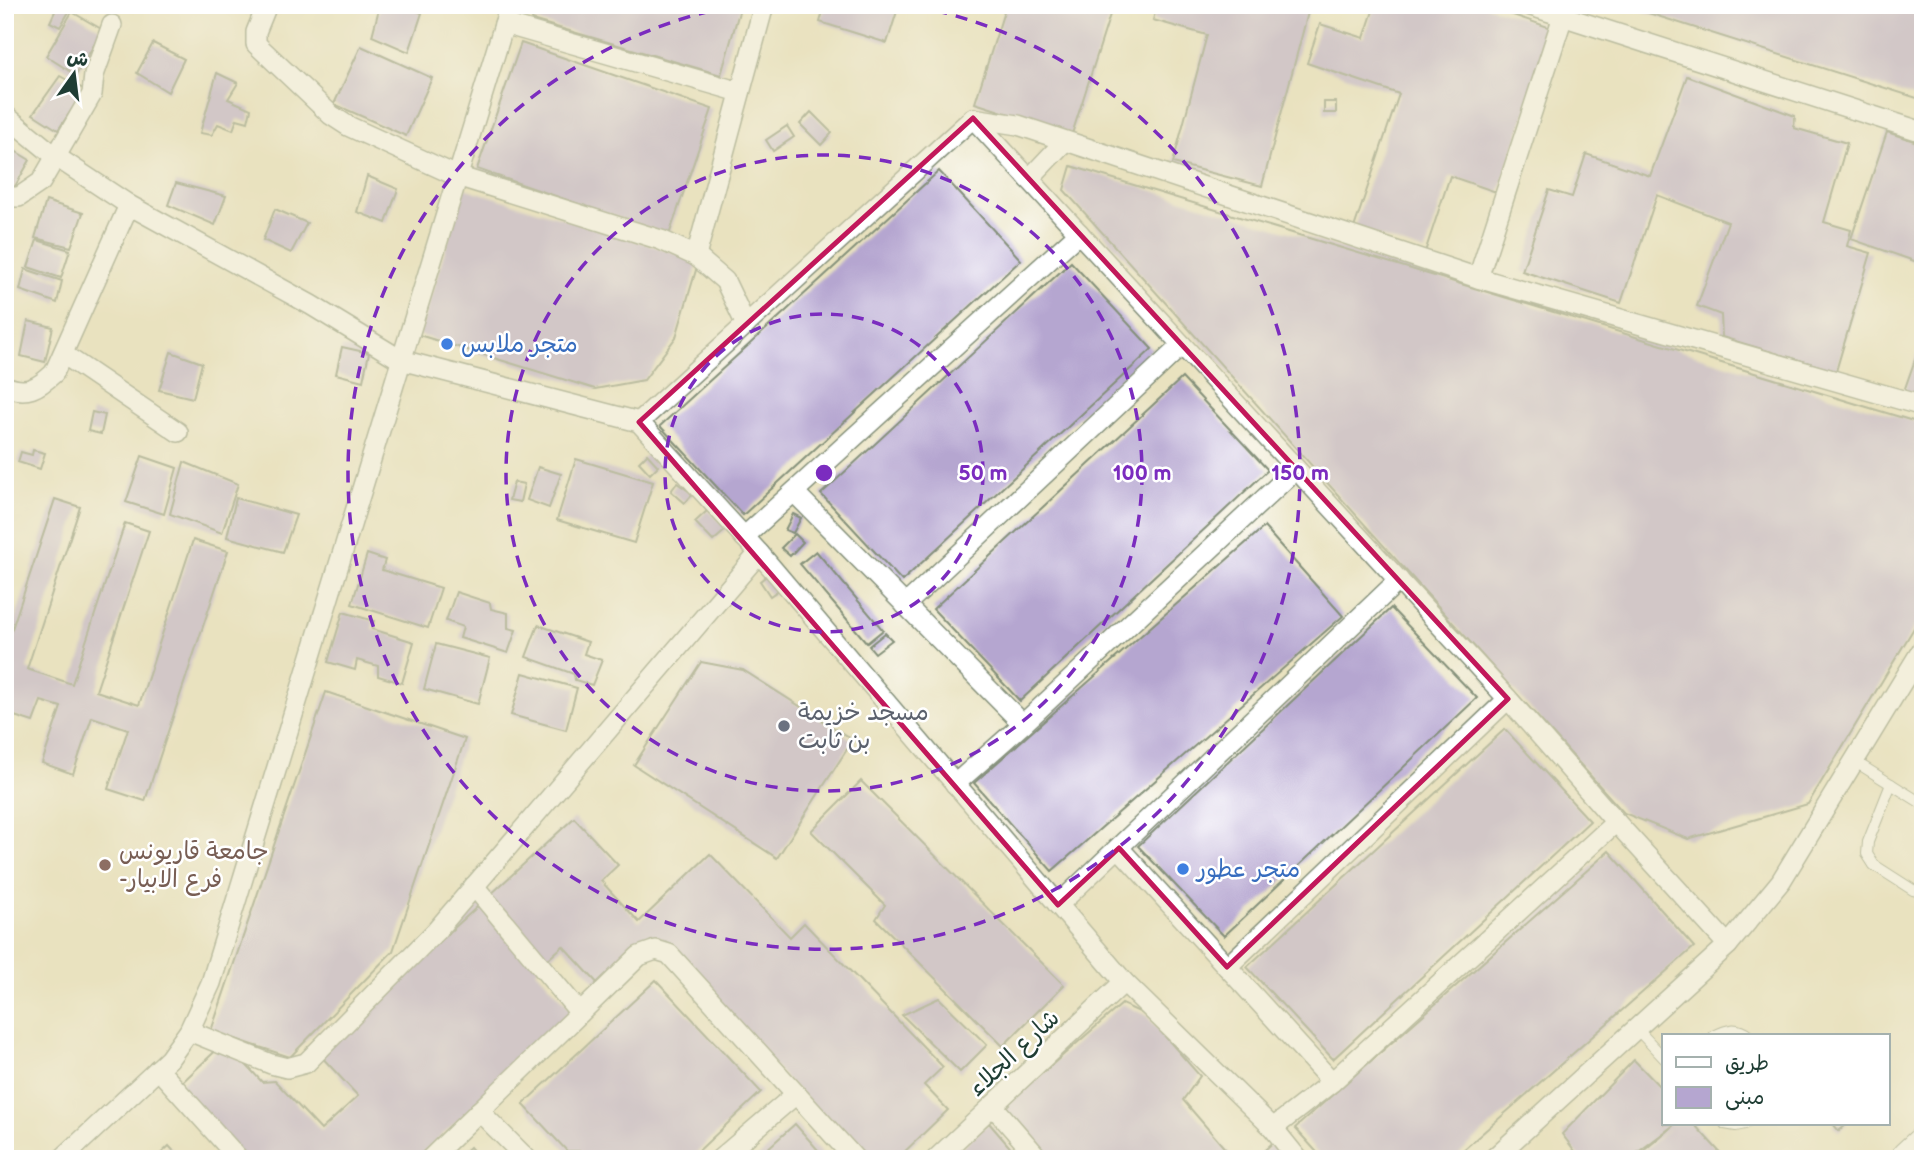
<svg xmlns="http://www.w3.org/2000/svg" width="1928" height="1164" font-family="'Balsamiq Sans','Playpen Sans Arabic',sans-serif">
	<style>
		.building { fill: #b5a6d0 }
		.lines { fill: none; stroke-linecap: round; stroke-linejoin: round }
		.lane-casing { stroke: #84907a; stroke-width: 12 }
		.street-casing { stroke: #84907a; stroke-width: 22 }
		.highway-casing { stroke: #84907a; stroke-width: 39 }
		.lane { stroke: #fff; stroke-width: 10 }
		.street { stroke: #fff; stroke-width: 19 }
		.highway { stroke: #fff; stroke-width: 37 }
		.marked { fill: none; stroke: #c2185b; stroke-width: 5; stroke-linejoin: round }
		.ring { fill: none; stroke: #7b2cbf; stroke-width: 3.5; stroke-dasharray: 12 9 }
		.shop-dot { fill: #3f7fe0; stroke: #fff; stroke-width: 2.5 }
		.worship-dot { fill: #6b7280; stroke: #fff; stroke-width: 2.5 }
		.education-dot { fill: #8d6e63; stroke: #fff; stroke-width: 2.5 }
		.labels { text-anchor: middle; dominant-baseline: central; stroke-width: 5; stroke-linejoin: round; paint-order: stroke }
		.shop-label { font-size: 24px; fill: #366cbe; stroke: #fff; text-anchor: start }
		.worship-label { font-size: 24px; fill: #5b616d; stroke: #fff; text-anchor: start }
		.education-label { font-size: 24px; fill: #785e54; stroke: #fff; text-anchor: start }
		.street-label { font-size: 24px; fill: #1f3d34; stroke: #fff }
		.centre { fill: #7b2cbf; stroke: #fff; stroke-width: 3.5 }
		.ring-label { font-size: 21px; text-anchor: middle; font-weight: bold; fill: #7b2cbf; stroke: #fff; stroke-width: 5; stroke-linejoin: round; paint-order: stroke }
	</style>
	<rect width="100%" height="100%" fill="#fff"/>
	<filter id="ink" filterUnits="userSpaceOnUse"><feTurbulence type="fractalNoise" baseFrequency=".0143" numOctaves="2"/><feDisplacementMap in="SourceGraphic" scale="14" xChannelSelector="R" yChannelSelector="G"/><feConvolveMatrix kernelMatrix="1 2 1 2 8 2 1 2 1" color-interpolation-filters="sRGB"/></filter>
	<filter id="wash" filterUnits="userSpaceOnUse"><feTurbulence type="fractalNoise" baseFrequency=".00686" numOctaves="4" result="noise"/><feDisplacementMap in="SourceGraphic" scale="28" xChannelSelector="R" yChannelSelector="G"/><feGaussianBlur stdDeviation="1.57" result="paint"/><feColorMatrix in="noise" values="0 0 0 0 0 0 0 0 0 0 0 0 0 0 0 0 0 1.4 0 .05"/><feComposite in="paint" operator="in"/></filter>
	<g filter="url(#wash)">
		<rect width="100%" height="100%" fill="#e9e2bf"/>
		<g id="blocks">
			<g class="building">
				<path d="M58,5H73L60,27L50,22Z"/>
				<path d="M380,5H402L422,13L409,52L372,36Z"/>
				<path d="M536,5H741L721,75L532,20Z"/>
				<path d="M825,5H899L887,43L820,22Z"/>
				<path d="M1006,5H1113L1072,134L975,103Z"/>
				<path d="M1157,5H1310L1262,186L1173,163L1207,35L1153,20Z"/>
				<path d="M1375,5H1484L1554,29L1499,193L1450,176L1425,252L1354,228L1399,94L1307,63L1320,24L1364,38Z"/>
				<path d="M1626,5H1923V100L1626,6Z"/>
				<path d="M72,12L103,30L76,75L46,56Z"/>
				<path d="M153,43L184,59L168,92L137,73Z"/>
				<path d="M521,43L712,109L669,235L477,169Z"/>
				<path d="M361,46L432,78L406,136L334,104Z"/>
				<path d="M217,73L238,83L228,99L251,109L248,122L237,119L233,130L218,124L212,135L200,133Z"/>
				<path d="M60,76L85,90L58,130L33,114Z"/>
				<path d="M1687,76L1795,116L1794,128L1847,143L1824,222L1851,230L1847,246L1871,253L1836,371L1722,337L1721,315L1697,306L1728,222L1657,195L1621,303L1522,271L1549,190L1572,197L1586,154L1650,176Z"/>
				<rect x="1324" y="102" width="12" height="11"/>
				<path d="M811,112L832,133L821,145L800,124Z"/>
				<path d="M787,126L794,137L773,151L766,140Z"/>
				<path d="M1887,132L1923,144V264L1851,239Z"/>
				<path d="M5,145L30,160L14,188L5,191Z"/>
				<path d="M1071,166L1923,424V613L1808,804L1688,839L1624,813L1064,190Z"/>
				<path d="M939,171L1021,260L743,515L660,426Z"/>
				<path d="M367,176L398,189L386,223L357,212Z"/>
				<path d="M176,183L226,196L215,225L168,205Z"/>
				<path d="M464,188L699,260L676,337L644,380L595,389L419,335Z"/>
				<path d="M46,201L83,213L71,247L35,238Z"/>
				<path d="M275,209L307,223L291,253L263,240Z"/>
				<path d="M37,240L70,250L61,278L28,267Z"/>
				<path d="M1071,262L1152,349L902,581L821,494Z"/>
				<path d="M25,269L62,281L57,303L20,290Z"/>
				<path d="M28,321L53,327L45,362L21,356Z"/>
				<path d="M342,347L369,353L363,381L336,374Z"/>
				<path d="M171,352L202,363L193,398L159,390Z"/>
				<path d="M1917,354L1923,355V397L1904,391Z"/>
				<path d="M1182,378L1268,470L1020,701L933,609Z"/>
				<path d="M92,412L105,415L101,434L88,431Z"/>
				<path d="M33,450L45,453L40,469L18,462L21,452L32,455Z"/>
				<path d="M647,454L658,466L650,474L639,462Z"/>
				<path d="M142,456L177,468L164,514L126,502Z"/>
				<path d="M576,459L653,482L634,543L557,520Z"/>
				<path d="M184,462L238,484L222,533L170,514Z"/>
				<path d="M538,467L561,474L549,508L527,500Z"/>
				<path d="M514,482L524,484L520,502L509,500Z"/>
				<path d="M677,483L693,494L685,503L671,491Z"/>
				<path d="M236,498L296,515L283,552L227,537Z"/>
				<path d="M55,499L80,507L27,669L72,684L125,523L149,531L96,691L139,705L193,540L228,551L145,801L108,789L128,729L92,717L73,774L42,763L61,707L41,701L33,722L5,713V650Z"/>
				<path d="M708,510L727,529L713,541L695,522Z"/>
				<path d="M793,514L801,518L793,533L785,530Z"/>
				<path d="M1264,527L1343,616L1052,871L974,783Z"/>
				<path d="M795,534L803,542L790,556L781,548Z"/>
				<path d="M816,551L883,630L867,643L800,564Z"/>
				<path d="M367,554L385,560L382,570L441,588L428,628L352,604Z"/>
				<path d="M769,574L780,589L770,596L760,581Z"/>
				<path d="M456,592L490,603L491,609L508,613V628L516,630L508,653L460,638L463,627L446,621Z"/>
				<path d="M1391,608L1477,698L1224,936L1138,846Z"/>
				<path d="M343,612L374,621L372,629L414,642L402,683L378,676V666L357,660L355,670L328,662Z"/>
				<path d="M538,625L588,642L584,654L602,660L592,685L575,680L574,674L526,657Z"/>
				<path d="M885,633L892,640L875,653L869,646Z"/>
				<path d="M436,644L490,658L478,704L424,689Z"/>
				<path d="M701,662L743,670L853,740L777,858L634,765Z"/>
				<path d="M523,673L577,688L566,730L511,715Z"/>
				<path d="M326,692L465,739L393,951L290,1057L211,1031Z"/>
				<path d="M1505,729L1590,821L1333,1059L1247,967Z"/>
				<path d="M861,781L1064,985L1003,1046L876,919L885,905L811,831Z"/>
				<path d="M574,818L618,865L601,881L639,922L710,854L790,937L804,923L943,1067L924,1085L948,1110L897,1159H864L652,940L601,987L563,946L536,970L575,1013L416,1159H240L175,1089L225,1042L262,1082L275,1081L321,1130L358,1096L318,1053Z"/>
				<path d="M1609,851L1694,947L1453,1159H1323L1295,1128Z"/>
				<path d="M656,980L761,1092L690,1159H587L580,1151H567L523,1104Z"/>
				<path d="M939,998L987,1045L960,1072L902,1015Z"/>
				<path d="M1122,1004L1146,1015L1200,1076L1183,1100L1234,1159H1045L1001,1109Z"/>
				<path d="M1634,1060L1664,1091V1124H1694L1726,1159H1634L1674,1125L1629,1159H1581L1562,1134Z"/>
				<path d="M989,1123L1020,1159H948Z"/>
				<path d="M795,1124L826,1159H756Z"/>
				<path d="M1833,1124H1847L1839,1131Z"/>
				<path d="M1278,1138L1296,1159H1255Z"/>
				<path d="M169,1146L181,1159H155Z"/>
				<path d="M470,1147L480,1159H457Z"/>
			</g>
		</g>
	</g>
	<g filter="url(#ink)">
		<use href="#blocks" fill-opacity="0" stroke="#84907a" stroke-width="2"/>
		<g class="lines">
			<g class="lane-casing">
				<g id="lane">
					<path d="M1854,761L1923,804"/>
					<path d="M1891,784L1868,842L1867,854L1874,865L1913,890L1923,892"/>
					<path d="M1636,1028L1664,1058"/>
					<path d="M1714,1036C1727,1029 1737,1026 1749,1036"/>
					<path d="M1725,1124L1736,1126L1745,1124"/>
				</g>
			</g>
			<g class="street-casing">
				<g id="street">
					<path d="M267,5L256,32V44L331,115L348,126L457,176L661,240L696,256L725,281L746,325"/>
					<path d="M1528,5L1923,132"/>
					<path d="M504,24L740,92"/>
					<path d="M5,115L55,156L129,205L311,305L401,360L639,422L759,553L1124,982L1273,1128L1298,1159"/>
					<path d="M973,118L1508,699L1616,822L1728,945L1493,1159"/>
					<path d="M1029,179L1065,141"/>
					<path d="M5,197H19L41,182L92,94L94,75L112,25"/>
					<path d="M696,256L764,5"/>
					<path d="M1478,278L1566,7"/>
					<path d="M63,354L178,432"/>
					<path d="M5,386C27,395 38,388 54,373L129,205"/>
					<path d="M639,422L973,118L1018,125L1478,278L1923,406"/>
					<path d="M794,492L1023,724"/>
					<path d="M744,537L1079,233"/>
					<path d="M905,605L1182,345"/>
					<path d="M955,784L1023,724L1296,469"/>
					<path d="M1119,848L1332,1082"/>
					<path d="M474,886L580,1013"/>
					<path d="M1058,905L1399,580"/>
					<path d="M1728,945L1781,881L1923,648"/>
					<path d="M1227,967L1508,699"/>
					<path d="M189,1031L271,1064L287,1068L306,1063L436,931L759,553"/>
					<path d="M158,1069L239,1159"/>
					<path d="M994,1107L1039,1159"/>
					<path d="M479,1111L527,1159"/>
					<path d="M1273,1128L1332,1082L1616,822"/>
					<path d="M62,1159L169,1059L189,1031L211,983L510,5"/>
					<path d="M430,1159L639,956L656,950L669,954L855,1159"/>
					<path d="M720,1159L796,1094"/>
					<path d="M936,1159L1124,982"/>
				</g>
			</g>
			<g class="highway-casing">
				<path id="highway" d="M1909,1159L1923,1146"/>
			</g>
			<use href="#lane" class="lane"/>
			<use href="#street" class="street"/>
			<use href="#highway" class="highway"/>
		</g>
	</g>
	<path d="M0 0H1928V1164H0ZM973,118L1508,699L1227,967L1119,848L1058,905L639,422Z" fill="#e9e2bf" fill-opacity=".55" fill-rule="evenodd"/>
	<path class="marked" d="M973,118L1508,699L1227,967L1119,848L1058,905L639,422Z"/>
	<g class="ring">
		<circle cx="824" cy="473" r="159"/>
		<circle cx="824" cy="473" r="318"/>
		<path d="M915 6A476 476 0 1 1 733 6"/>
	</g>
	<g class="shop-dot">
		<circle cx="447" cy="344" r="7"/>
		<circle cx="1183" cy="869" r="7"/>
	</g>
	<circle class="worship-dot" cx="784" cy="726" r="7"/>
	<circle class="education-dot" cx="105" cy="865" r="7"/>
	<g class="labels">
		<g class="shop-label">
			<text x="461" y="344">متجر ملابس</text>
			<text x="1197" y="869">متجر عطور</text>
		</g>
		<g class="worship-label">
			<text x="798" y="712">مسجد خزيمة<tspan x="798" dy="28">بن ثابت</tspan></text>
		</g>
		<g class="education-label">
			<text x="119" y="851">جامعة قاريونس<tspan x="119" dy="28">-فرع الابيار</tspan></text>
		</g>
		<g class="street-label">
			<text transform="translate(1014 1053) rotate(-43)">شارع الجلاء</text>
		</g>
	</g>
	<circle cx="824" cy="473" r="10" class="centre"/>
	<g class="ring-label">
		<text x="983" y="480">50 m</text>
		<text x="1142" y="480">100 m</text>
		<text x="1300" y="480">150 m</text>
	</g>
	<rect width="1928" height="1164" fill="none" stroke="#fff" stroke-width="28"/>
	<rect x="1662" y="1034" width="228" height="91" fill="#ffffff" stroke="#a5b1ae" stroke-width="2"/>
	<rect x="1676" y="1057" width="35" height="10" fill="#ffffff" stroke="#a5b1ae" stroke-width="2"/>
	<text x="1725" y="1070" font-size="21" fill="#1f3d34">طريق</text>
	<rect x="1676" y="1087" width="35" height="21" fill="#b5a6d0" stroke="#a5b1ae" stroke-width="2"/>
	<text x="1725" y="1104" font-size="21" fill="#1f3d34">مبنى</text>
	<g transform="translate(74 74) rotate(14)" stroke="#ffffff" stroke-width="5" paint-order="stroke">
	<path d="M0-5L12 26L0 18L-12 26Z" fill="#1f3d34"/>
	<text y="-10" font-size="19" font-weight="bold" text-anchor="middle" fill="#1f3d34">ش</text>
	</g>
</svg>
